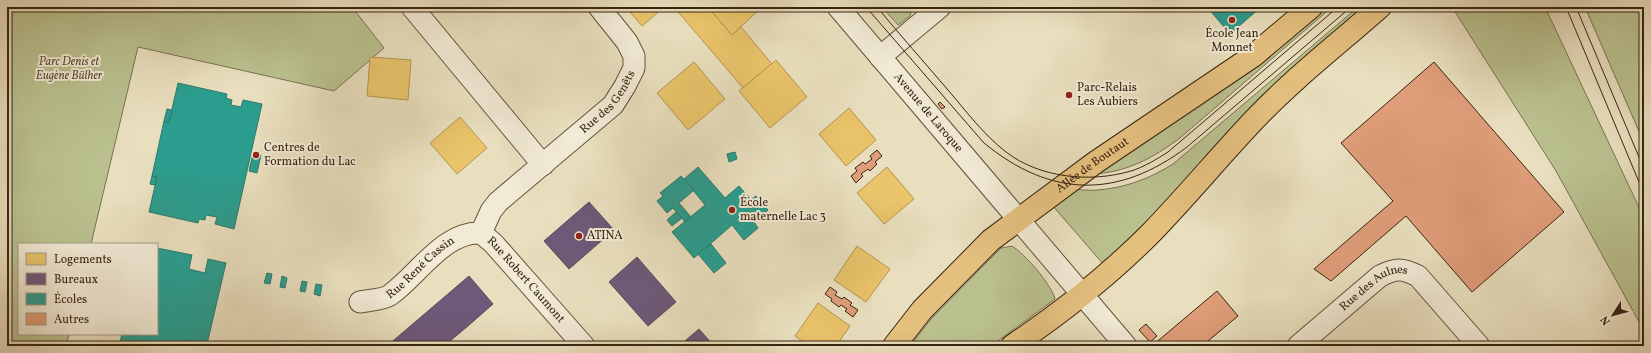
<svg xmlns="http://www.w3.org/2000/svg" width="1651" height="353" font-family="Vollkorn,serif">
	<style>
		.green { fill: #bac18f; stroke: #7a7250 }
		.homes { fill: #e9c46a; stroke: #b4944f }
		.offices { fill: #6d597a; stroke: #5d495a }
		.schools { fill: #2a9d8f; stroke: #2e7969 }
		.building { fill: #df9d79; stroke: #392410 }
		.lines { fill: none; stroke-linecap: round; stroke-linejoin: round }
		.minor-casing { stroke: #65533c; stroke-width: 23 }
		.major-casing { stroke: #392410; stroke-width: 24 }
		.minor { stroke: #f1ead5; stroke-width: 21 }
		.major { stroke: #e4c07f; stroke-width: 22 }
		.tram { stroke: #392410; stroke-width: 1 }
		.poi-dot { fill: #8f2418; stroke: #f1ead5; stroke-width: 1.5 }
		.labels { text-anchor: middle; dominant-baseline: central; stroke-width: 4; stroke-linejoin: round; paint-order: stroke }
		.poi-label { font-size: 12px; fill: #392410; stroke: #f1ead5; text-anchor: start }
		.park-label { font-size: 12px; font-style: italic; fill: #594b30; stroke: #f1ead5 }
		.street-label { font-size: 12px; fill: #392410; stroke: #f1ead5 }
	</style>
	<rect width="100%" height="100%" fill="#e9dfbe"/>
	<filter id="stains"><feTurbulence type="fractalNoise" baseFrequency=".005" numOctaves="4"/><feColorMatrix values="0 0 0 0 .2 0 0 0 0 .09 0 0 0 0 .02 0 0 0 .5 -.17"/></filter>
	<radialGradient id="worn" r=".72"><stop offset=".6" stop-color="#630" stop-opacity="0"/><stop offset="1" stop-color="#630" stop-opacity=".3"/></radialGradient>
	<g class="green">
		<path d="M7,7H352L384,48L334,91L138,47L91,244H19V334H69L66,346H7Z"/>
		<path d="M882,7H913L910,16L898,25Z"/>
		<path d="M1322,7H1332L1180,138C1153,158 1126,173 1091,174L1264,57Z"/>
		<path d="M1358,7H1368L1143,228L1104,265L1052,205C1057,201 1066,191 1072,190C1079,189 1090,191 1097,190C1125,188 1149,179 1173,164Z"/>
		<path d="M1452,7H1545L1644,218V331L1556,171Z"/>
		<path d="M1585,7H1641L1644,11V143Z"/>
		<path d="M1012,246C1025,254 1051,284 1055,299L991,346H910L931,319L1001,248Z"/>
	</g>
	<g class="homes">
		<path d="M626,7H664L642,26Z"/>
		<path d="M674,7H708L732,35L741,27L772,64L743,88Z"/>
		<path d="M708,7H762L732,35Z"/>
		<path d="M370,57L411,60L408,100L367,96Z"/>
		<path d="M776,60L807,97L770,128L739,91Z"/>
		<path d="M694,62L725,99L688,130L657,93Z"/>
		<path d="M849,108L876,140L846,166L819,134Z"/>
		<path d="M460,117L487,148L457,174L430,143Z"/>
		<path d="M887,167L914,199L884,224L857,193Z"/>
		<path d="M857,246L890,269L866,302L834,280Z"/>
		<path d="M818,303L850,326L836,346H809L795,336Z"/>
	</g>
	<g class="offices">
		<path d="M589,202L614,230L569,269L544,241Z"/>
		<path d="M637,257L676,302L648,326L609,282Z"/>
		<path d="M469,276L493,304L468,326L444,346H387Z"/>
		<path d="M699,329L714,346H679Z"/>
	</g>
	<g class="schools">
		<path d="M1207,7H1261L1230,34Z"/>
		<path d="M178,83L227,94L226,98L232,100L231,105L241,107L243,100L262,104L234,229L215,224L217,217L206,215L205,220L199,219L198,223L149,212L157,177L152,176L164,121L169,122Z"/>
		<path d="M167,109L172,110L169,122L164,121Z"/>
		<path d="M735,152L737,159L729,162L727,154Z"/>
		<path d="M253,153L261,155L257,173L249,171Z"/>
		<path d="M698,167L725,198L739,186L751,200L756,196L768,210L754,222L758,228L744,240L732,225L694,258L672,232L705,205L684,179Z"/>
		<path d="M152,176L157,177L155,185L150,184Z"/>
		<path d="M681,176L694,190L679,203L691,217L685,222L673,208L667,213L657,201L663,196L660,193Z"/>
		<path d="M676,212L682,218L672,226L667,220Z"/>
		<path d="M711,244L726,263L714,273L698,254Z"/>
		<path d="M157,248L192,255L189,269L205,273L208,259L226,263L208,340H206L205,346H119L122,334H157Z"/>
		<path d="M267,273L272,274L270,284L264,283Z"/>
		<path d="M282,276L287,278L285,288L280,287Z"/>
		<path d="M302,281L307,282L305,292L300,291Z"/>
		<path d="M316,284L322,285L320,296L314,294Z"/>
	</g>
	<g class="building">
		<path d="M1434,62L1564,212L1472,292L1406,216L1331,281L1314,269L1393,201L1341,143Z"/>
		<path d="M940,102L945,107L942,109L938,104Z"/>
		<path d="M877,150L882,156L875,162L877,164L870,171L868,169L861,174L863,176L856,183L851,176L857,171L855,168L863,162L865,164L872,159L870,156Z"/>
		<path d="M830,287L837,292L835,295L842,299L844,297L852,303L850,305L858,310L853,317L845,311L847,309L841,305L839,307L831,301L832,299L825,294Z"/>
		<path d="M1217,291L1238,316L1202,346L1153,345Z"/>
		<path d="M1146,324L1157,336L1150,342L1139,330Z"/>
	</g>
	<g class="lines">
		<g class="minor-casing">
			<g id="minor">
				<path d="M412,7L543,165"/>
				<path id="s1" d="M838,7L1126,346"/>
				<path d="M880,57L940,7"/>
				<path id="s2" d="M481,233L491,211L498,202L613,105L625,86L634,68V56L627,42L599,7"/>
				<path id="s3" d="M481,233L493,243L584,346"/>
				<path id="s4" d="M360,302C369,300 383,300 390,295C418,275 444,231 481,233"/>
				<path id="s5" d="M1298,346L1380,276C1396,268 1402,268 1418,276L1479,346"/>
			</g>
		</g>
		<g class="major-casing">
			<g id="major">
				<path id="s6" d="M894,346L922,310L991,240L1096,162L1253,56L1311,7"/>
				<path d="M1012,346C1061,313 1108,276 1150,234C1186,197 1219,157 1254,120C1293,79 1338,44 1380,7"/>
			</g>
		</g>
		<use href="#minor" class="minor"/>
		<use href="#major" class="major"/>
		<g class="tram">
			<path d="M866,7L984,143C1051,198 1118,199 1187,147L1351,7"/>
			<path d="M877,7C900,35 924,62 948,90C966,111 983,134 1006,152C1040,178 1090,183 1131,171C1144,167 1157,159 1168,152L1338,7"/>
			<path d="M1566,7L1644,194"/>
			<path d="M1576,7L1644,169"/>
		</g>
	</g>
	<g class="poi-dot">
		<circle cx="1232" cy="20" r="4"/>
		<circle cx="1069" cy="95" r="4"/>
		<circle cx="256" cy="155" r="4"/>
		<circle cx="732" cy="210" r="4"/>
		<circle cx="579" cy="236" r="4"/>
	</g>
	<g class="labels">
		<g class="poi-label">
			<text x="1232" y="34" text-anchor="middle">École Jean<tspan x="1232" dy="14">Monnet</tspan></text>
			<text x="1077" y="88">Parc-Relais<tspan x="1077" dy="14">Les Aubiers</tspan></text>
			<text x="264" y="148">Centres de<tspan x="264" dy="14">Formation du Lac</tspan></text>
			<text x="740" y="203">École<tspan x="740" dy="14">maternelle Lac 3</tspan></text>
			<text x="587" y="236">ATINA</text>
		</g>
		<g class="park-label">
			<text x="69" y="62">Parc Denis et<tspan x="69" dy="14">Eugène Bülher</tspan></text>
		</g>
		<g class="street-label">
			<text stroke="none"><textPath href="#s2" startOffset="185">Rue des Genêts</textPath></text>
			<text stroke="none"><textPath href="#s1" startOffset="139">Avenue de Laroque</textPath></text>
			<text stroke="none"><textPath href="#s6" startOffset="270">Allée de Boutaut</textPath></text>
			<text stroke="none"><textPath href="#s4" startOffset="72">Rue René Cassin</textPath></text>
			<text stroke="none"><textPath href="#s3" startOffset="65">Rue Robert Caumont</textPath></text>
			<text stroke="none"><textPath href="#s5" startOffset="97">Rue des Aulnes</textPath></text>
		</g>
	</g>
	<rect width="1651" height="353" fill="none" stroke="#e9dfbe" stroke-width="24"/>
	<rect x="8" y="8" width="1635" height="337" fill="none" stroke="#392410" stroke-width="2"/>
	<rect x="12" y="12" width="1627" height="329" fill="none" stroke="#392410"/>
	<rect x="18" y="243" width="140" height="92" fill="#f1ead5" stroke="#a79b86"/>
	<rect x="26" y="253" width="20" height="12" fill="#e9c46a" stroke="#a79b86"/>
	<text x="54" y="263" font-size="12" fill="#392410">Logements</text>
	<rect x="26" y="273" width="20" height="12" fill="#6d597a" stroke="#a79b86"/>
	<text x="54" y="283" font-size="12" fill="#392410">Bureaux</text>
	<rect x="26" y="293" width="20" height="12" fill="#2a9d8f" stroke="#a79b86"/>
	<text x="54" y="303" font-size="12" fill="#392410">Écoles</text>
	<rect x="26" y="313" width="20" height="12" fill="#df9d79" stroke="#a79b86"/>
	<text x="54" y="323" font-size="12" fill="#392410">Autres</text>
	<g transform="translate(1613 315) rotate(234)" stroke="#f1ead5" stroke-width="3" paint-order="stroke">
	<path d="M0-3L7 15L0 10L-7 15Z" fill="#392410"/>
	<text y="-6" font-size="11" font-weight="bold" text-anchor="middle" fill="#392410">N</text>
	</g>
	<rect width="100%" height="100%" filter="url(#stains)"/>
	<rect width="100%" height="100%" fill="url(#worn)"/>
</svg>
